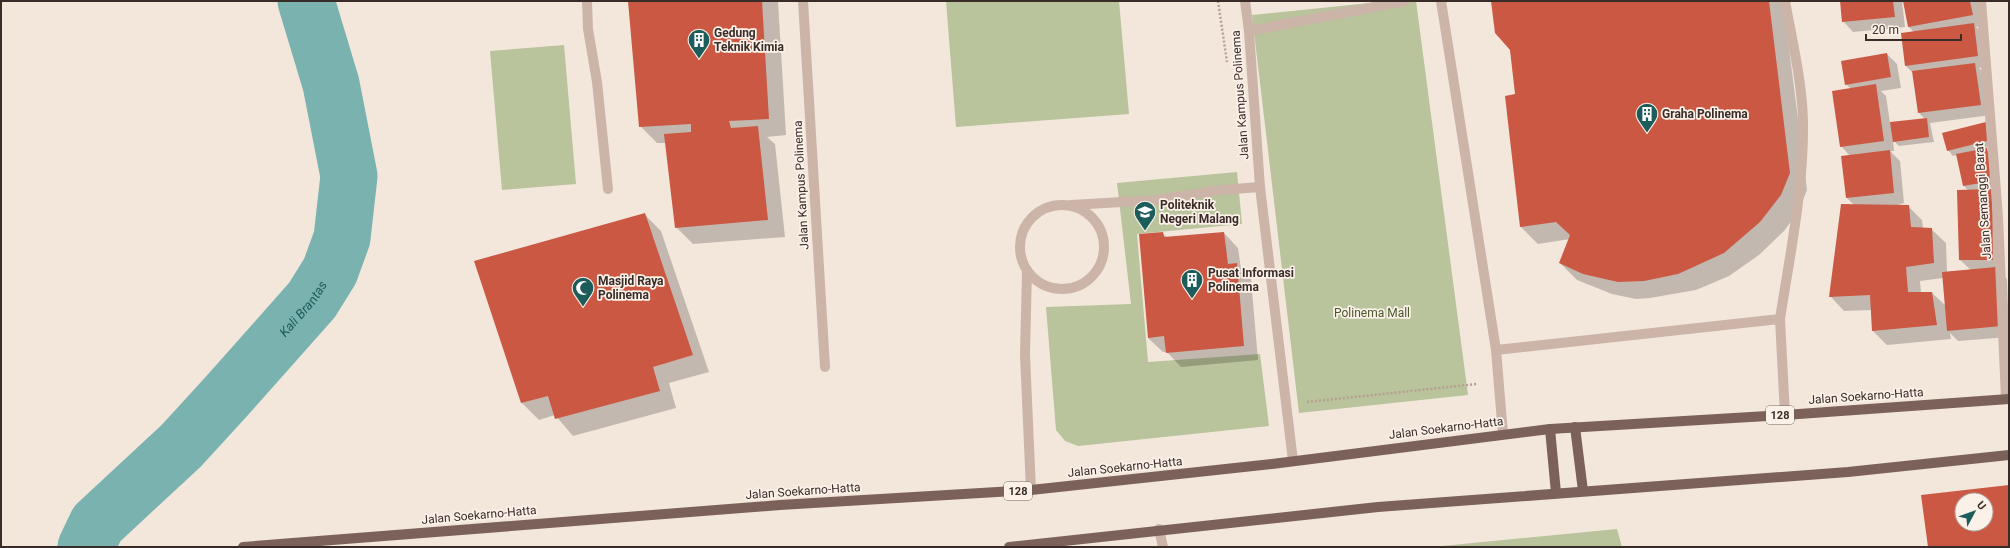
<svg xmlns="http://www.w3.org/2000/svg" width="2010" height="548" font-family="Roboto,sans-serif">
	<style>
		.green { fill: #b9c39c }
		.shadow { fill: #0003; fill-rule: evenodd }
		.lines { fill: none; stroke-linecap: round; stroke-linejoin: round }
		.river { stroke: #7ab2af; stroke-width: 57 }
		.building { fill: #cb5843; fill-rule: evenodd }
		.path { stroke: #b89f92; stroke-width: 2.5; stroke-dasharray: 2 2; stroke-linecap: butt }
		.minor { stroke: #ccb5a8; stroke-width: 10 }
		.major { stroke: #7b6159; stroke-width: 10 }
		.labels { text-anchor: middle; dominant-baseline: central; stroke-width: 3.5; stroke-linejoin: round; paint-order: stroke }
		.shield { fill: #fbf1e9; stroke: #736762; stroke-width: 1 }
		.shield-label { font-size: 11px; font-weight: bold; fill: #392c28 }
		.poi-label { font-size: 12px; font-weight: bold; fill: #392c28; stroke: #fbf1e9; text-anchor: start }
		.street-label { font-size: 12px; fill: #392c28; stroke: #fbf1e9 }
		.park-label { font-size: 12px; fill: #4b582b; stroke: #fbf1e9 }
		.water-label { font-size: 13px; font-style: italic; fill: #1c5c5b; stroke: #fbf1e9 }
	</style>
	<rect width="100%" height="100%" fill="#f3e7dc"/>
	<g class="green">
		<path d="M946,1H1119L1129,114L956,127Z"/>
		<path d="M1389,1H1416L1468,395L1299,413L1252,15Z"/>
		<path d="M564,45L576,184L502,190L490,51Z"/>
		<path d="M1237,172L1242,224L1137,234L1148,362L1260,354L1269,426L1078,446L1065,441L1056,430L1046,307L1131,304L1117,183Z"/>
		<path d="M1617,529L1622,547H1432Z"/>
	</g>
	<g class="shadow">
		<path d="M629,1H778L786,135L767,137L775,144L785,237L693,244L676,227L666,143H657L640,126Z"/>
		<path d="M1492,1H1783L1807,190L1798,212L1784,231L1759,255L1729,276L1696,290L1650,298L1636,299L1612,294L1577,280L1560,263L1570,239L1538,244L1521,227L1516,95L1511,50Z"/>
		<path d="M1841,1H1902L1905,27L1853,32L1843,21Z"/>
		<path d="M1911,1H1978L1983,25L1976,27L1984,35L1988,66L1979,68L1985,74L1991,115L1930,123L1934,142L1899,146L1893,140L1894,151H1890L1900,161L1904,203L1898,205L1908,206L1922,220L1923,229H1931L1946,243L1947,272L1971,270L1960,260L1969,191L1964,186L1958,155L1953,156L1948,150L1986,123L1995,145L1985,148L1992,155L1998,186L1978,189L1991,190L1998,270L2007,279L2009,337L1958,341L1950,333L1951,339L1887,345L1873,331L1872,310L1844,311L1830,296L1854,205L1847,198L1842,156H1850L1841,146L1851,89L1846,84L1887,54L1897,64L1901,88L1881,91L1886,96L1890,123L1925,119L1919,113L1913,73L1906,66L1914,32L1909,27ZM1943,278L1946,306L1932,293H1921L1920,281Z"/>
		<path d="M644,214L661,231L709,372L669,383L676,408L573,436L555,415L539,420L522,403L475,261Z"/>
		<path d="M1162,233L1168,238L1224,233L1238,248L1241,269L1251,279L1258,360L1181,367L1167,352H1163L1148,338Z"/>
	</g>
	<g class="lines">
		<path class="river" id="s1" d="M86,547L97,524L181,446L225,398L312,300L330,271L342,238L349,176L331,84L306,1"/>
	</g>
	<g class="building">
		<path d="M628,1H762L769,119L729,121L731,128L758,126L768,220L675,228L664,134L691,132V124L639,127Z"/>
		<path d="M1491,1H1769L1790,173L1781,195L1760,222L1724,253L1678,274L1644,281L1618,282L1583,274L1559,263L1570,235L1556,222L1520,227L1505,96L1515,94L1510,50L1495,33Z"/>
		<path d="M1840,1H1893L1895,17L1842,22Z"/>
		<path d="M1903,1H1970L1973,15L1908,27Z"/>
		<path d="M1974,23L1978,56L1905,66L1901,33Z"/>
		<path d="M1887,53L1891,77L1845,85L1841,61Z"/>
		<path d="M1975,63L1981,105L1918,113L1912,71Z"/>
		<path d="M1876,84L1884,141L1840,147L1832,91Z"/>
		<path d="M1927,118L1929,137L1893,142L1890,122Z"/>
		<path d="M1986,122L1991,140L1947,151L1942,133Z"/>
		<path d="M1987,148L1993,181L1963,186L1956,154Z"/>
		<path d="M1890,150L1894,193L1846,198L1841,156Z"/>
		<path d="M1992,189L1993,260H1959L1957,190Z"/>
		<path d="M1841,204L1909,205L1911,227L1932,228L1934,263L1906,267L1908,292H1932L1937,325L1872,331L1870,295L1829,297Z"/>
		<path d="M645,213L693,355L653,367L660,391L555,419L548,396L521,403L474,261Z"/>
		<path d="M1163,232L1164,237L1224,232L1228,264L1237,263L1244,346L1166,353L1164,336L1148,338L1139,234Z"/>
		<path d="M1996,267L2002,326L1947,331L1942,272Z"/>
		<path d="M2009,485V547H1928L1921,495ZM1962,500H1986V524H1962Z"/>
	</g>
	<g class="lines">
		<g class="path">
			<path d="M1218,1L1227,62"/>
			<path d="M1307,402L1477,384"/>
		</g>
		<g class="minor">
			<path d="M587,1L588,29L597,82L608,189"/>
			<path d="M803,1L825,367"/>
			<path d="M1245,1L1249,31L1260,187L1293,461"/>
			<path d="M1441,1L1496,350L1503,434"/>
			<path d="M1981,1L1998,217L2006,399"/>
			<path d="M1249,31L1405,1"/>
			<path d="M1071,205L1156,200L1221,190L1260,187"/>
			<circle cx="1062" cy="247" r="42"/>
			<path d="M1027,270L1025,355L1031,490"/>
			<path d="M1780,319C1790,254 1804,188 1803,121C1802,81 1792,40 1785,1"/>
			<path d="M1496,350L1780,319L1785,415"/>
			<path d="M1159,529L1163,547"/>
		</g>
		<g class="major">
			<path d="M1575,427L1583,491"/>
			<path d="M1550,429L1556,493"/>
			<path d="M243,547L780,505L1031,490L1272,464L1550,429L1785,415L2009,399"/>
			<path d="M1009,547L1378,507L1848,472L2009,455"/>
		</g>
	</g>
	<defs>
		<g id="building-pin" transform="scale(1.15)"><path d="M0 17L-7.5 6A9.5 9.5 0 1 1 7.5 6Z" fill="#1c5c5b" stroke="#fbf1e9"/><path d="M-4-6H4V6H1V3H-1V6H-4ZM-2.5-4.3h1.7v1.8h-1.7ZM.8-4.3h1.7v1.8H.8ZM-2.5-1h1.7V.8h-1.7ZM.8-1h1.7V.8H.8Z" fill="#fff"/></g>
		<g id="university-pin" transform="scale(1.15)"><path d="M0 17L-7.5 6A9.5 9.5 0 1 1 7.5 6Z" fill="#1c5c5b" stroke="#fbf1e9"/><path d="M0-5L7-2L0 1L-7-2ZM-4 1L0 2.5L4 1V4Q0 6-4 4Z" fill="#fff"/></g>
		<g id="mosque-pin" transform="scale(1.15)"><path d="M0 17L-7.5 6A9.5 9.5 0 1 1 7.5 6Z" fill="#1c5c5b" stroke="#fbf1e9"/><path d="M3.5-4.9A6 6 0 1 0 3.5 4.9A5 5 0 1 1 3.5-4.9Z" fill="#fff"/></g>
	</defs>
	<g fill-rule="evenodd">
		<use href="#building-pin" x="699" y="40"/>
		<use href="#building-pin" x="1647" y="114"/>
		<use href="#university-pin" x="1145" y="212"/>
		<use href="#building-pin" x="1192" y="280"/>
		<use href="#mosque-pin" x="583" y="288"/>
	</g>
	<g class="labels">
		<g class="shield">
			<rect x="1766" y="406" width="28" height="18" rx="3"/>
			<rect x="1004" y="482" width="28" height="18" rx="3"/>
		</g>
		<g class="shield-label">
			<text x="1780" y="415">128</text>
			<text x="1018" y="491">128</text>
		</g>
		<g class="poi-label">
			<text x="714" y="33">Gedung<tspan x="714" dy="14">Teknik Kimia</tspan></text>
			<text x="1662" y="114">Graha Polinema</text>
			<text x="1160" y="205">Politeknik<tspan x="1160" dy="14">Negeri Malang</tspan></text>
			<text x="1208" y="273">Pusat Informasi<tspan x="1208" dy="14">Polinema</tspan></text>
			<text x="598" y="281">Masjid Raya<tspan x="598" dy="14">Polinema</tspan></text>
		</g>
		<g class="street-label">
			<text transform="translate(1240 95) rotate(-94)">Jalan Kampus Polinema</text>
			<text transform="translate(801 185) rotate(-93)">Jalan Kampus Polinema</text>
			<text transform="translate(1983 201) rotate(-94)">Jalan Semanggi Barat</text>
			<text transform="translate(1866 396) rotate(-4)">Jalan Soekarno-Hatta</text>
			<text transform="translate(1446 428) rotate(-7)">Jalan Soekarno-Hatta</text>
			<text transform="translate(1125 467) rotate(-6)">Jalan Soekarno-Hatta</text>
			<text transform="translate(803 491) rotate(-4)">Jalan Soekarno-Hatta</text>
			<text transform="translate(479 515) rotate(-5)">Jalan Soekarno-Hatta</text>
		</g>
		<g class="park-label">
			<text x="1372" y="313">Polinema Mall</text>
		</g>
		<g class="water-label">
			<text stroke="none"><textPath href="#s1" startOffset="324">Kali Brantas</textPath></text>
		</g>
	</g>
	<rect width="2010" height="548" fill="none" stroke="#392c28" stroke-width="4"/>
	<g transform="translate(1974 512) rotate(49)"><circle r="19" fill="#fbf1e9" stroke="#ada29c"/>
	<path d="M0-3L7 15L0 10L-7 15Z" fill="#1c5c5b"/>
	<text y="-6" font-size="11" font-weight="bold" text-anchor="middle" fill="#392c28">U</text>
	</g>
	<path d="M1866 34v6h95v-6" fill="none" stroke="#392c28" stroke-width="2"/>
	<text x="1872" y="34" font-size="12" fill="#392c28" stroke="#fbf1e9" stroke-width="3" paint-order="stroke">20 m</text>
</svg>
